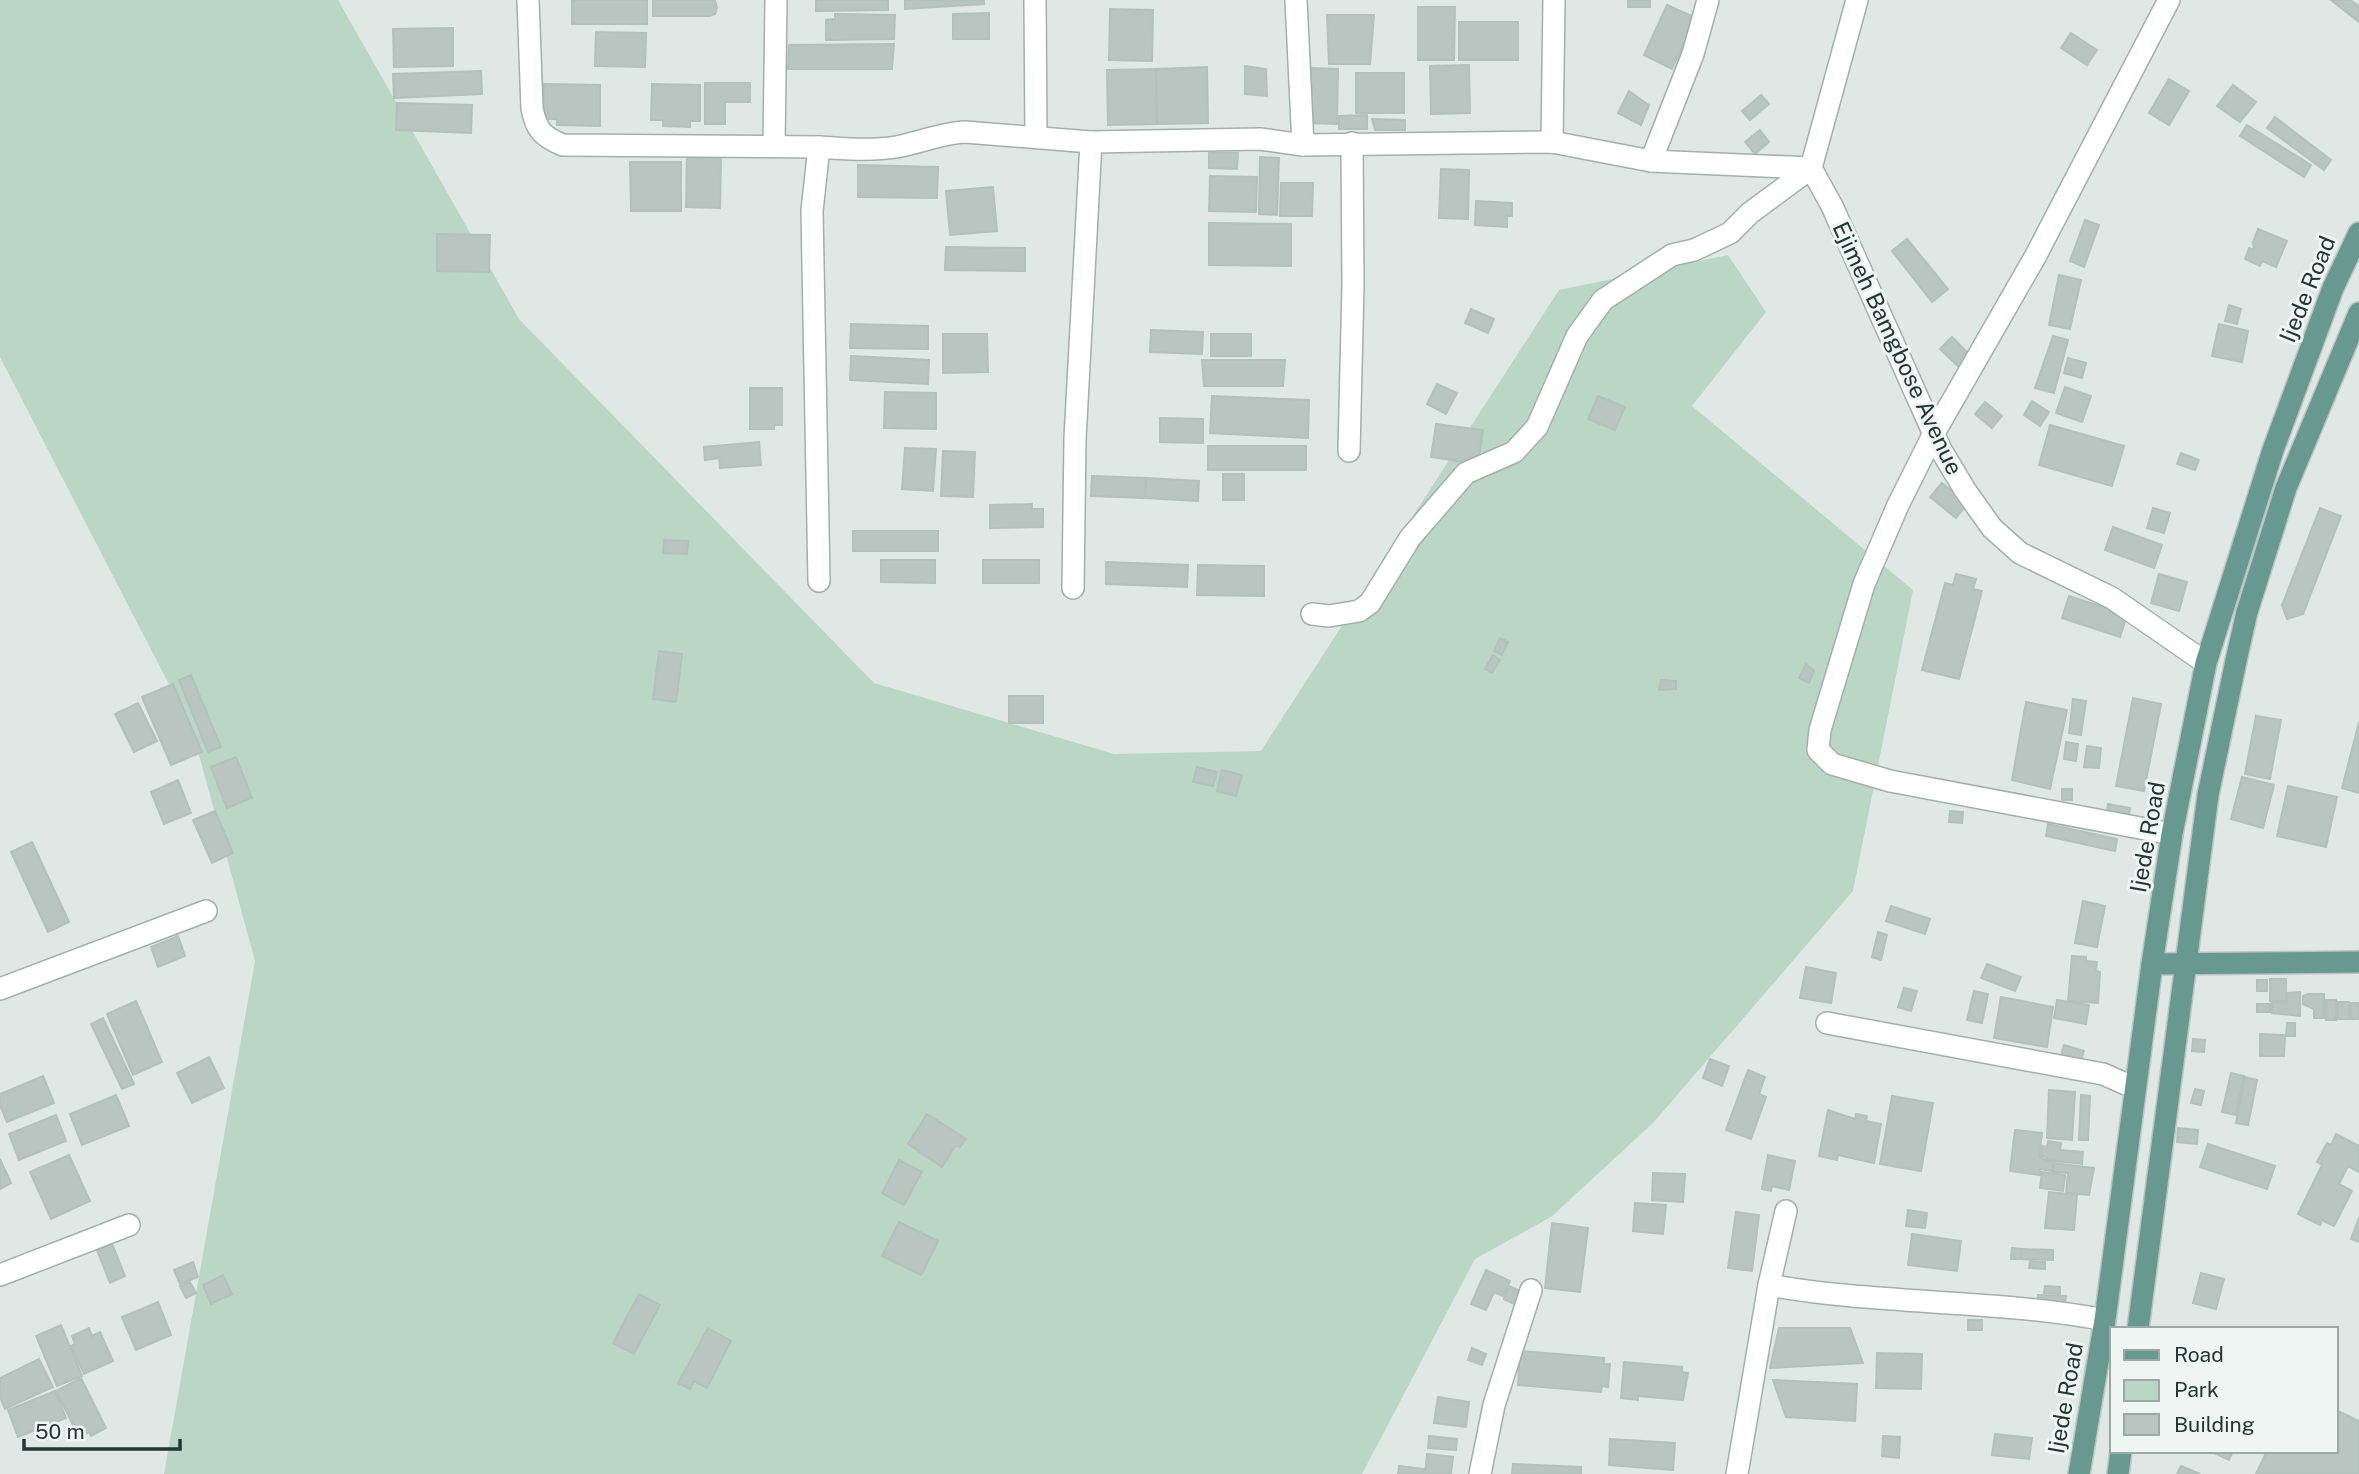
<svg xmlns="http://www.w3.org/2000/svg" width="2359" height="1474" font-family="'Public Sans',sans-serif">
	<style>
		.green { fill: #bad7c5 }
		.building { fill: #b8c5c1; stroke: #b2c1bc; stroke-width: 2 }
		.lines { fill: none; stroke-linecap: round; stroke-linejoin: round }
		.minor-casing { stroke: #a3afac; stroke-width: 24 }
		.major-casing { stroke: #bdc3c2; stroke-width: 24 }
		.minor { stroke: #fff; stroke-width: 21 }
		.major { stroke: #689991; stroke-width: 21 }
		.labels { text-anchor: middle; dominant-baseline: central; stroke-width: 6; stroke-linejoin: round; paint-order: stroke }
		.street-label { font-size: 23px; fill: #223633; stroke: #eff5f3 }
	</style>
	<rect width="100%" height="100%" fill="#dfe8e5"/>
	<path class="green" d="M0,0H338L519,319L874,683L1114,754L1261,751L1559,290L1728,255L1766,312L1692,406L1913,590L1853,891L1653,1123L1551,1217L1475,1259L1362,1474H164L255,961L192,729L0,357Z"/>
	<g class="building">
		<rect x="572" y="0" width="75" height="24"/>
		<path d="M653,0H715L717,8L715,14L710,16H653Z"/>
		<path d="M816,0H888V10L816,11Z"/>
		<path d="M905,0H984V4L905,9Z"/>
		<rect x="1628" y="0" width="22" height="7"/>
		<path d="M2331,0H2350L2359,6V22Z"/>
		<path d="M1667,5L1696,18L1672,69L1644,55Z"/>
		<path d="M1418,7H1455L1454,60H1418Z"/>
		<path d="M1110,9L1153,10L1152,61L1109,60Z"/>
		<path d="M989,13V39H953V14Z"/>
		<path d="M835,14L895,15L894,39L826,40V20L835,19Z"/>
		<path d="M1327,15H1374L1370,64H1329Z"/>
		<rect x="1459" y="22" width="59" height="38"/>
		<path d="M453,28V66L394,67L393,29Z"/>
		<path d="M596,32L646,33L645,67L595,66Z"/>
		<path d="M2071,33L2097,50L2087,65L2061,48Z"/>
		<path d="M894,44L892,69H788L789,45Z"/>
		<path d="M1469,65L1470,113L1431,114L1430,66Z"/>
		<path d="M1245,66L1266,69L1267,96L1245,94Z"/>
		<path d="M1207,67L1208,123L1157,124L1156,69Z"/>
		<path d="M1310,68L1338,69L1337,124L1309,123Z"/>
		<path d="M1156,69L1157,124L1108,125L1107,70Z"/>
		<path d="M481,71L482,94L394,98L393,74Z"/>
		<rect x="1356" y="73" width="48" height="40"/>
		<path d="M2169,79L2189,91L2169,125L2149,113Z"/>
		<path d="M705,83H750V102H725V124H705Z"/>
		<path d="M544,84L600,85V126L557,125V119H544Z"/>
		<path d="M652,84L700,85V121H690V127L663,126V120H651Z"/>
		<path d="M2233,85L2256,102L2240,122L2217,106Z"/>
		<path d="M1629,91L1649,105L1641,125L1618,113Z"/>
		<path d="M1761,95L1769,104L1750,120L1742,111Z"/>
		<path d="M397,103L472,105L471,133L396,130Z"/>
		<path d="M1367,115V129H1339V116Z"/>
		<path d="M2275,117L2331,160L2324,170L2267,128Z"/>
		<path d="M1372,119L1405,120V130H1375Z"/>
		<path d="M2247,125L2311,165L2304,177L2240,136Z"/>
		<path d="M1760,130L1769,142L1755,154L1745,142Z"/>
		<path d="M1209,153H1238L1237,169L1209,168Z"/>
		<path d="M687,157L721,158L720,208L686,207Z"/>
		<path d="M1260,157L1279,158L1277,215L1259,214Z"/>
		<path d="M630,162H681V211H631Z"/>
		<path d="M858,165L938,167L937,198L858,197Z"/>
		<path d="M1441,169L1469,170L1468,219L1439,218Z"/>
		<path d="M1210,176L1257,177L1256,212L1209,211Z"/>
		<path d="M1281,183H1313L1312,216H1280Z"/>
		<path d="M993,187L997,231L950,235L946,191Z"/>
		<path d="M1476,201L1512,203V216H1507V227L1475,225Z"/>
		<path d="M2085,220L2099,225L2084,267L2070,261Z"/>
		<path d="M1209,223L1291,224V266L1209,265Z"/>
		<path d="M2258,229L2287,241L2276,267L2262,261L2260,266L2245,259L2249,248L2254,250L2253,242Z"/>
		<path d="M437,234L490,235L489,272L437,271Z"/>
		<path d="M1907,239L1948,289L1932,302L1892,251Z"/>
		<path d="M946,247L1025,248V271L945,270Z"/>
		<path d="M2059,275L2081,280L2070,329L2049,325Z"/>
		<path d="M2229,305L2241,309L2237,324L2225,321Z"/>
		<path d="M1471,309L1494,319L1488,333L1465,323Z"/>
		<path d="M851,324L928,326V349L850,348Z"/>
		<path d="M2219,324L2248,331L2242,362L2212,356Z"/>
		<path d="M1151,330L1203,332L1202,354L1150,352Z"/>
		<path d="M943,334H987L988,372L943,373Z"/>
		<rect x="1211" y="334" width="40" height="22"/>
		<path d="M2053,336L2068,340L2054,393L2035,388Z"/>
		<path d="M1952,337L1970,355L1959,367L1940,349Z"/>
		<path d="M851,356L929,360L928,384L850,380Z"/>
		<path d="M2068,358L2086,363L2082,378L2064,373Z"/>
		<path d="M1202,360H1285L1283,386H1204Z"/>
		<path d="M1437,384L1457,393L1446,414L1427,404Z"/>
		<path d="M2065,387L2091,396L2082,422L2056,413Z"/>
		<path d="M750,388H782V425H774V429H750Z"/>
		<path d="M885,392L936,393V429L884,428Z"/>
		<path d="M1212,396L1309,400L1308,438L1210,433Z"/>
		<path d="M1598,396L1625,407L1615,430L1588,419Z"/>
		<path d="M2032,401L2049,412L2040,426L2024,415Z"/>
		<path d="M1985,402L2002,416L1992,428L1975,414Z"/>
		<path d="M1160,418L1203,419V443L1160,442Z"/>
		<path d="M1436,424L1483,430L1478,464L1431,457Z"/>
		<path d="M2050,425L2124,446L2112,486L2039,465Z"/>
		<path d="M759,442L761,465L720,468L719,458L705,460L704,447Z"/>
		<rect x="1208" y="446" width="98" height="24"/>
		<path d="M905,448L936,449L933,491L902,489Z"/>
		<path d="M943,451L975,452L973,497L941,496Z"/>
		<path d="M2181,453L2199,460L2195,470L2177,464Z"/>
		<rect x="1223" y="474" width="21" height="26"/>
		<path d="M1092,476L1146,478L1145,498L1091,496Z"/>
		<path d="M1146,478L1199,481L1198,501L1145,498Z"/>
		<path d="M1942,483L1967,504L1956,518L1930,497Z"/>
		<path d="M1032,504V509H1043V527L990,528V505Z"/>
		<path d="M2153,508L2170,513L2164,533L2147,528Z"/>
		<path d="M2320,508L2341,516L2303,614L2287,619L2282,605Z"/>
		<path d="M2113,527L2162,545L2154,568L2105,550Z"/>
		<rect x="853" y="531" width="85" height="20"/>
		<path d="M664,540L688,541L687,554L663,553Z"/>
		<path d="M881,560H935V583L881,582Z"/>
		<rect x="983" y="560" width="56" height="23"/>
		<path d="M1106,562L1188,565L1187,587L1106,584Z"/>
		<path d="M1198,565L1264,566V596L1197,595Z"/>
		<path d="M1956,574L1976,579L1973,589L1982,591L1959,679L1922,670L1945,583L1953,585Z"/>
		<path d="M2159,574L2187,582L2179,611L2151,603Z"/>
		<path d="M2069,596L2127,615L2120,637L2062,618Z"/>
		<path d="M1500,638L1508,642L1502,655L1494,651Z"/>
		<path d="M659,651L682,654L676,702L653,699Z"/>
		<path d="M1493,655L1500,660L1492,673L1485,669Z"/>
		<path d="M1806,664L1814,671L1809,683L1799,678Z"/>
		<path d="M191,675L221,747L208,752L179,680Z"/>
		<path d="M1661,680L1676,681V689L1659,690Z"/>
		<path d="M173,684L202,752L171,765L142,697Z"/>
		<rect x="1009" y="696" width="34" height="27"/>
		<path d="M2133,698L2161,704L2144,791L2116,786Z"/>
		<path d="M2073,699L2086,701L2081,735L2069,733Z"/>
		<path d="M2026,702L2067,710L2050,789L2012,780Z"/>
		<path d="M138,703L157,741L134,752L115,714Z"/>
		<path d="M2256,716L2281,720L2270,779L2245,774Z"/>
		<path d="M2359,722V793L2342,788Z"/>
		<path d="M2066,742L2078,744L2076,761L2064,759Z"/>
		<path d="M2087,746L2101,748L2099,768L2084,767Z"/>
		<path d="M236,757L252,798L227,808L211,767Z"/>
		<path d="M1197,767L1217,772L1213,786L1193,782Z"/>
		<path d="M1222,770L1242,775L1236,796L1217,791Z"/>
		<path d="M2242,777L2274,785L2263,828L2231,819Z"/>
		<path d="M178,780L191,813L164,824L151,792Z"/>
		<path d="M2288,786L2337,797L2326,847L2277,836Z"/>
		<rect x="2062" y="789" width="10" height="11"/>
		<path d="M2108,804L2130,808L2129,817L2107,813Z"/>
		<path d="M215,811L233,853L212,863L193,820Z"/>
		<path d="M1950,811L1963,812L1962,823L1949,822Z"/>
		<path d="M2048,824L2117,839L2115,851L2046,836Z"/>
		<path d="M32,842L69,922L48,932L11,852Z"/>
		<path d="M2083,901L2105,906L2097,947L2075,943Z"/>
		<path d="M1891,906L1930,919L1925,934L1886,921Z"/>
		<path d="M1878,932L1887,935L1881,960L1872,957Z"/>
		<path d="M178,936L185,956L158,967L151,947Z"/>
		<path d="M2072,956L2086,957V961L2097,962L2096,971L2100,972L2098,1003L2068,1001Z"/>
		<path d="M1987,964L2021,977L2015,991L1981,978Z"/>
		<path d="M1806,967L1836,973L1831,1003L1800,998Z"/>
		<rect x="2270" y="979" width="16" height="22"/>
		<rect x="2257" y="980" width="10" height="11"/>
		<path d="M1904,988L1917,991L1911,1011L1898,1007Z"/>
		<path d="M1974,991L1988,994L1982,1023L1967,1020Z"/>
		<path d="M2300,992V1016L2272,1013V1002L2287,1003V993Z"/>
		<path d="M2308,994H2324V1018H2314V1009L2303,1004V996Z"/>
		<path d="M2001,997L2053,1007L2047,1047L1994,1038Z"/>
		<path d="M2057,1000L2089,1005L2086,1024L2054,1018Z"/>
		<rect x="2326" y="1000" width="10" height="20"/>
		<path d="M136,1001L162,1062L133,1075L107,1014Z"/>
		<rect x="2338" y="1002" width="11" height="17"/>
		<rect x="2351" y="1003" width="8" height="16"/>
		<rect x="2257" y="1004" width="13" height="8"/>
		<path d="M103,1018L134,1084L122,1089L91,1024Z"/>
		<path d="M2287,1023H2295V1036H2286Z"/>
		<path d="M2260,1034L2285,1035L2284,1056H2260Z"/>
		<path d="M2193,1039L2205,1040L2204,1052L2192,1051Z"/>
		<path d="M2064,1045L2084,1051L2081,1060L2061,1055Z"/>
		<path d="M209,1057L224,1088L192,1103L177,1073Z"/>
		<path d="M1710,1059L1729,1066L1722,1086L1703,1078Z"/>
		<path d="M1748,1070L1765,1077L1759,1094L1766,1097L1751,1139L1726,1130Z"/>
		<path d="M2231,1073L2244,1076L2236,1115L2222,1112Z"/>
		<path d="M43,1076L54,1103L7,1122L0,1105V1094Z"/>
		<path d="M2245,1077L2257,1080L2248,1125L2236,1123Z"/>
		<path d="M2195,1089L2204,1091L2201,1105L2191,1103Z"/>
		<path d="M2049,1090L2075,1092L2072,1140L2047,1138Z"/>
		<path d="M116,1095L129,1126L82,1145L70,1114Z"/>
		<path d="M2081,1095L2090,1096L2088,1140H2079Z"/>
		<path d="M1892,1096L1933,1103L1921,1171L1880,1164Z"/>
		<path d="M1828,1110L1855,1119L1856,1114L1867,1116L1866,1121L1881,1124L1874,1163L1838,1155L1837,1160L1819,1156Z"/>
		<path d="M927,1114L966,1139L960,1147L955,1146L942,1167L908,1144Z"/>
		<path d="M56,1115L66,1141L19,1160L9,1134Z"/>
		<path d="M2178,1128L2198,1130L2197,1144L2177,1142Z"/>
		<path d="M2015,1130L2042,1133L2039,1157L2053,1162L2052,1171L2040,1169V1175L2010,1171Z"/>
		<path d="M2336,1134L2359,1146V1172L2348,1166L2339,1184L2352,1191L2334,1226L2322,1220L2320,1225L2298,1214L2322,1165L2317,1162L2327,1143L2331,1145Z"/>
		<path d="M2048,1141L2061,1143L2060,1150L2083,1152L2082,1164L2047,1160V1157L2041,1156L2042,1146L2047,1147Z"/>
		<path d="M2208,1144L2275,1166L2267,1189L2200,1167Z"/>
		<path d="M69,1155L90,1201L51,1219L30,1172Z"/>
		<path d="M1768,1155L1795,1161L1789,1190L1772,1186L1771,1191L1762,1189Z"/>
		<path d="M0,1159L11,1183L0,1189Z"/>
		<path d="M899,1160L922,1172L904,1205L882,1193Z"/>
		<path d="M2054,1163L2094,1168L2089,1195L2066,1193L2068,1173L2053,1172Z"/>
		<path d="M2042,1172L2065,1175L2063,1191L2040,1188Z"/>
		<path d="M1653,1173L1685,1174L1683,1202L1652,1200Z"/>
		<path d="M2049,1192L2077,1195L2074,1230L2045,1228Z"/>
		<path d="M1635,1203L1666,1205L1663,1234L1633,1231Z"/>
		<path d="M1908,1210L1927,1213L1925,1228L1906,1226Z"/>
		<path d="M1736,1212L1759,1215L1752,1271L1728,1268Z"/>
		<path d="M2359,1218V1242L2351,1239Z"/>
		<path d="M899,1222L938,1241L921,1275L882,1256Z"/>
		<path d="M1552,1223L1588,1228L1580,1292L1545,1288Z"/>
		<path d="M1912,1234L1961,1241L1957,1271L1908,1265Z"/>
		<path d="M112,1244L125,1276L110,1283L97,1250Z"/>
		<path d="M2012,1248L2021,1249V1259H2011Z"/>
		<path d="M2021,1249L2053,1250V1260L2021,1259Z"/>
		<path d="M2030,1261L2045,1262V1269L2029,1268Z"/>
		<path d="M193,1262L198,1277L180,1284L174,1270Z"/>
		<path d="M1486,1270L1510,1281L1503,1296L1494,1292L1486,1310L1471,1304Z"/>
		<path d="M2201,1273L2224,1279L2216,1309L2193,1303Z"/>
		<path d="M223,1275L232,1294L211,1304L203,1285Z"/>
		<path d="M190,1282L196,1293L186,1298L180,1286Z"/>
		<path d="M1509,1286L1522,1292L1516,1305L1504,1299Z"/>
		<path d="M2045,1286L2060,1287V1294L2044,1293Z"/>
		<path d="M639,1294L660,1305L634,1354L613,1343Z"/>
		<path d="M2038,1295L2066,1296L2065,1306L2037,1305Z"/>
		<path d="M158,1302L171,1335L136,1350L122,1317Z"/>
		<rect x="1968" y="1320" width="14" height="10"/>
		<path d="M61,1325L82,1376L57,1386L36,1336Z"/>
		<path d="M89,1328L92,1336L100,1332L113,1361L84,1374L71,1346L75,1344L72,1336Z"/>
		<path d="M708,1328L731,1341L707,1388L694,1381L690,1389L678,1383Z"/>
		<path d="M1779,1328H1850L1863,1363L1770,1368Z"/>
		<path d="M1472,1348L1486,1354L1482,1365L1468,1360Z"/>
		<path d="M1520,1351L1604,1358V1364H1610L1608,1387L1602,1386L1601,1392L1518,1385Z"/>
		<path d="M1877,1353L1922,1354L1921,1389L1876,1388Z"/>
		<path d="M39,1359L53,1387L5,1409L0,1397V1378Z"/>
		<path d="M1624,1362L1682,1367V1372L1688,1373L1683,1400L1638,1396V1400L1621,1398Z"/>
		<path d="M81,1378L106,1428L91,1436L89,1432L79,1437L56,1391Z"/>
		<path d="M1773,1380L1857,1384L1855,1421L1786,1417Z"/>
		<path d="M55,1391L66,1418L18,1437L8,1410Z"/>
		<path d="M1438,1397L1469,1402L1466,1427L1434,1423Z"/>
		<path d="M2336,1410L2359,1421V1474H2256L2267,1451H2336Z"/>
		<path d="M1995,1434L2032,1438L2029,1459L1992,1455Z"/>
		<path d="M1429,1436L1457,1439L1456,1450L1428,1448Z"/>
		<path d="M1883,1436L1900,1437L1899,1458L1882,1456Z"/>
		<path d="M1610,1439L1675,1443L1673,1470L1609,1465Z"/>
		<path d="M2210,1451H2233L2229,1460Z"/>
		<path d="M1427,1454L1453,1457L1451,1474H1425Z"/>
		<path d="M1513,1464L1581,1467V1474H1512Z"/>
		<path d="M1399,1466L1424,1469L1423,1474H1398Z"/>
		<path d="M2181,1466L2200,1474H2177Z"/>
	</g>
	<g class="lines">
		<g class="minor-casing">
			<g id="minor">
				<path d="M528,0L532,108C536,130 543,137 563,145L819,147"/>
				<path d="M1035,0L1036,136"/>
				<path d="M1296,0L1303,145"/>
				<path d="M1857,0L1811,168L1832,206L1941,450L1965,490L1992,528L2020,553L2112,598L2206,663"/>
				<path d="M2169,0L2035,257L1934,433L1898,505L1864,584L1820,730L1818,750L1832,764L1890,781L2172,834"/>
				<path d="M1552,142L1554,0"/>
				<path d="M774,146L776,0"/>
				<path d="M1651,161L1693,54L1708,0"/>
				<path d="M1349,451L1353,285L1352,143"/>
				<path d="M819,581L812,211L819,147C844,149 872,151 896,147C919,143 941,133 965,132L1091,142L1260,139L1303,145L1552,142L1651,161L1811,168"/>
				<path d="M1073,588L1075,439L1091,142"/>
				<path d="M1312,614L1329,616L1359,611L1370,603L1410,538L1466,473L1514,452L1537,427L1577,336L1603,300L1672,255L1694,250L1730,233L1750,213L1811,168"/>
				<path d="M0,989L206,911"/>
				<path d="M1827,1023L2103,1074L2135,1088"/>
				<path d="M0,1275L129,1225"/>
				<path d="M1769,1285C1878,1305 1995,1299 2105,1320"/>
				<path d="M1480,1474L1494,1405L1531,1290"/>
				<path d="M1737,1474L1769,1285L1786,1211"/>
			</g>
		</g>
		<g class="major-casing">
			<g id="major">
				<path d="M2152,964L2359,962"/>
				<path d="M2138,1329L2208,795L2237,656L2247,612L2286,488L2359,313"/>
				<path d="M2079,1474L2105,1320L2152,964L2172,834L2206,663L2273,450L2333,288L2359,233"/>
				<path d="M2118,1474L2121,1451"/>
			</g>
		</g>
		<use href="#minor" class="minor"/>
		<use href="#major" class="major"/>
	</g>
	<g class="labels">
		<g class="street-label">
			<text transform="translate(2307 289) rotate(-68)">Ijede Road</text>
			<text transform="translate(1898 348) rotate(65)">Ejimeh Bamgbose Avenue</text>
			<text transform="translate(2147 837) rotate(-80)">Ijede Road</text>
			<text transform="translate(2065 1398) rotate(-80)">Ijede Road</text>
		</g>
	</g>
	<rect x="2110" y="1327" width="228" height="126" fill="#eff5f3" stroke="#9da9a6" stroke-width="2"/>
	<rect x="2124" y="1350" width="35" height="10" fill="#689991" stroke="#9da9a6" stroke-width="2"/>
	<text x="2174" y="1362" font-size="21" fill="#223633">Road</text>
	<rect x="2124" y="1380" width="35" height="21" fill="#bad7c5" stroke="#9da9a6" stroke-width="2"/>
	<text x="2174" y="1397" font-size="21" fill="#223633">Park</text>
	<rect x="2124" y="1414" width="35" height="21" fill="#b8c5c1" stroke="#9da9a6" stroke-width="2"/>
	<text x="2174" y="1432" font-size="21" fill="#223633">Building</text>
	<path d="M24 1439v10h156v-10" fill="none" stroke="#223633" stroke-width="3.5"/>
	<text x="35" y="1439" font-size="21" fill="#223633" stroke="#eff5f3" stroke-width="5" paint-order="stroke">50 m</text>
</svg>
